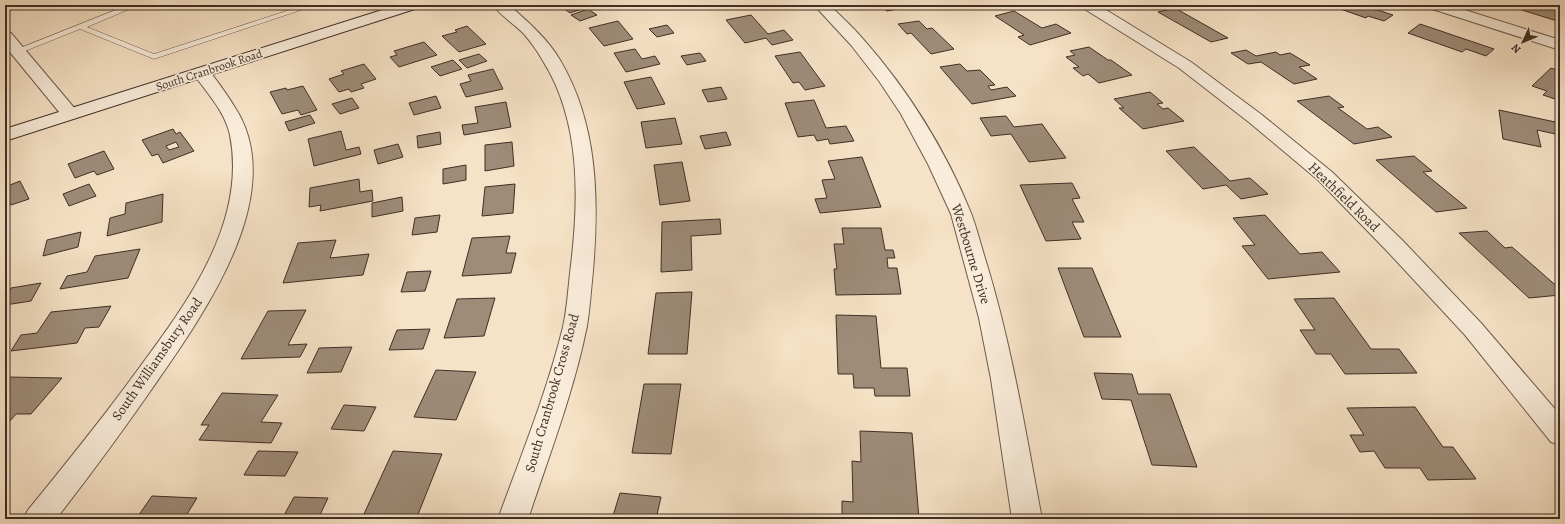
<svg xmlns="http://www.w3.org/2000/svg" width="1565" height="524" font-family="Alegreya,serif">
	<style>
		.building { fill: #9e8c79; stroke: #3f2e25; fill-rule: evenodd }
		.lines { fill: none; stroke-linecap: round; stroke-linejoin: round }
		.lane-casing { stroke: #6d5b4d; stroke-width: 1 }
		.street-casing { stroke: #6d5b4d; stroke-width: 2 }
		.secondary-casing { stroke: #3f2e25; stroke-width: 2 }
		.lane { fill: #f9ecda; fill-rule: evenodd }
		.street { fill: #f9ecda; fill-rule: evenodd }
		.secondary { fill: #f9ecda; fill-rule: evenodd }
		.labels { text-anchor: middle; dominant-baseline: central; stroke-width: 3.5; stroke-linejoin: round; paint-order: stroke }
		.far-street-label { font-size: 12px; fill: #3f2e25; stroke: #f9ecda }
		.street-label { font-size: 14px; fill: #3f2e25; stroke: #f9ecda }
	</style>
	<rect width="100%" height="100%" fill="#f6e2c6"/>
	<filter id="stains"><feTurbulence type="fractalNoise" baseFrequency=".005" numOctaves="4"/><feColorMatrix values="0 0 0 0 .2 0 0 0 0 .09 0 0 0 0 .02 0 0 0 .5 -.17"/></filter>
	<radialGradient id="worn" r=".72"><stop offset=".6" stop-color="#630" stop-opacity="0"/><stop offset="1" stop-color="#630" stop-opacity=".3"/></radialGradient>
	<g class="building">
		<path d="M559,5H590L591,6L570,13Z"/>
		<path d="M879,5H907L909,7L887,11Z"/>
		<path d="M1329,5H1362L1393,15L1384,21L1368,16L1366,18Z"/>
		<path d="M1506,5H1560V18L1557,21Z"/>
		<path d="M1175,8L1228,38L1211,42L1158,12Z"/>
		<path d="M588,9L597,15L580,21L571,15Z"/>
		<path d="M1014,11L1042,28L1056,24L1071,33L1030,45L1018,37L1024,35L995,16Z"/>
		<path d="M751,15L768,34L784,30L793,40L772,45L766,38L745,43L726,20Z"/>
		<path d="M618,21L633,39L604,46L589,28Z"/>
		<path d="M919,21L927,29L932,28L954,49L931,54L911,33L907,34L898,24Z"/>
		<path d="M1420,24L1494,49L1486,56L1466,49L1462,52L1408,33Z"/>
		<path d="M667,25L674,33L657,37L649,29Z"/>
		<path d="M467,26L486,44L459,52L442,36L457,32L455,30Z"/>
		<path d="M424,42L437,55L399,67L390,57L397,55L394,51Z"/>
		<path d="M1089,47L1108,60H1111L1132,75L1099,83L1088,74L1083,76L1073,68L1079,67L1066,57L1075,55L1070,51Z"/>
		<path d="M635,49L642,59L655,56L660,64L626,72L614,53Z"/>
		<path d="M1246,50L1256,56L1276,52L1280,55L1290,53L1310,65L1299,67L1317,79L1294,84L1261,62L1248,64L1231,53Z"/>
		<path d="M800,52L819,78L825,86L805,90L799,82L793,83L775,56Z"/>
		<path d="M700,53L706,61L687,65L681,56Z"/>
		<path d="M479,54L487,61L467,68L459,60Z"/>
		<path d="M453,60L462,69L440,76L431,67Z"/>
		<path d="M364,64L376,79L361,84L364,88L351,92L349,89L339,92L329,79L344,74L341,71Z"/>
		<path d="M960,64L967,71L980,70L995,85L988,86L991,90L1007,87L1016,96L972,104L940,67Z"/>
		<path d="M1551,68L1560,71V103L1557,102L1558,100L1543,95L1547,91L1532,86Z"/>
		<path d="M493,69L503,89L466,97L460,84L471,81L468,75Z"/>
		<path d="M651,77L665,104L637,109L624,82Z"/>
		<path d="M303,86L317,110L301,115L298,110L282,114L270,92L286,88L287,90Z"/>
		<path d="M721,87L727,99L708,102L702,90Z"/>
		<path d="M1150,92L1163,103L1157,104L1163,109L1168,108L1184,121L1143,129L1119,108H1124L1114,99Z"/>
		<path d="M436,96L441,108L414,115L409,103Z"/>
		<path d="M1329,96L1344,107L1338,108L1367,129L1378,127L1392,137L1354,144L1297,101Z"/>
		<path d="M352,98L359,108L340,114L332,104Z"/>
		<path d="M814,100L826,128L846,126L854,141L830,144L828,139L817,141L814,135L798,137L785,103Z"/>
		<path d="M506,102L511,127L464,135L462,125L478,123L475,107Z"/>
		<path d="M1499,110L1560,123V135L1537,130L1541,147L1503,139Z"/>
		<path d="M310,115L315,123L289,131L285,122Z"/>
		<path d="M1006,116L1014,127L1042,124L1066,158L1029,162L1011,134L991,136L980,118Z"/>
		<path d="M675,118L682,144L646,148L641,122Z"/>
		<path d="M173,129L176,134L180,132L194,151L163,163L158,154L152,156L142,140ZM176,142L179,147L169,150L166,146Z"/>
		<path d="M341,131L346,150L359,147L361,154L314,166L308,139Z"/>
		<path d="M440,132L441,144L418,148L417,136Z"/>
		<path d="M726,132L731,145L705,149L700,136Z"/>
		<path d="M512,142L514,166L485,171V145Z"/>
		<path d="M398,144L403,157L378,164L374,150Z"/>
		<path d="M1194,147L1230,181L1250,178L1268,194L1241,199L1226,185L1203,189L1166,151Z"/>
		<path d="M104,151L114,169L97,175L94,171L75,178L68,164Z"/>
		<path d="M1414,156L1432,171L1423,172L1467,208L1436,212L1376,160Z"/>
		<path d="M862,157L881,207L820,213L815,199L827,198L822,180L835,179L828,161Z"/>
		<path d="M682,162L690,201L660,205L654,165Z"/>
		<path d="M466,165V180L443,184V169Z"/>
		<path d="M359,179L360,192L372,190L373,201L320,211L321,205L309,207L310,188Z"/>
		<path d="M20,181L29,199L11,205L9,201L5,202V187Z"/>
		<path d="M1072,183L1080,198L1072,199L1084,222H1072L1081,239L1046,241L1020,185Z"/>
		<path d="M89,184L96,196L69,206L63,194Z"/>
		<path d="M515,184L513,213L482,216L485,187Z"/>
		<path d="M163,194L162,222L107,236L110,218L125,214L126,203Z"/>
		<path d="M402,197L403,211L372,217V203Z"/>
		<path d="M440,215L437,232L412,235L415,218Z"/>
		<path d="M1265,215L1300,254L1322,252L1340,272L1268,279L1242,246L1255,245L1233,218Z"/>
		<path d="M720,219L721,234L691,236L692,270L661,272L662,222Z"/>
		<path d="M842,228H881L885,250H893L895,258H887L888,268H897L901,294L836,295L834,269H837L834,244H844Z"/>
		<path d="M1487,231L1505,248L1512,247L1560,289V295L1529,298L1459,233Z"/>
		<path d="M81,232L78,247L43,256L47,240Z"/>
		<path d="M510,236L506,253H516L511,273L462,276L472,238Z"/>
		<path d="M336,240L330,258L369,254L363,275L283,283L298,243Z"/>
		<path d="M140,249L128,278L60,289L67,276L87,272L95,256Z"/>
		<path d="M1058,268H1092L1121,337H1084Z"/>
		<path d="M431,271L425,291L401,292L407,272Z"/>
		<path d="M41,283L31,301L5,305V299L11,288Z"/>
		<path d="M692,292L687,354H648L656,293Z"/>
		<path d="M495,298L484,336L444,338L457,299Z"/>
		<path d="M1334,298L1371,349H1399L1417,373L1345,374L1331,354H1316L1300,330H1315L1294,299Z"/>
		<path d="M111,306L99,327L85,328L77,343L11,351L21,335L37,333L51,312Z"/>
		<path d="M306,310L288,345L307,344L300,357L241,359L268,311Z"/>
		<path d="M836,315L876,316L881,368H907L910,396H875L874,388H854L853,374H838Z"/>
		<path d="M430,329L423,349L389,350L397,330Z"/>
		<path d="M352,347L341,372L307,373L319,348Z"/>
		<path d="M436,370L476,372L456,420L414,417Z"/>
		<path d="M1094,373L1132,374L1138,394H1170L1197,467L1152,465L1131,400L1102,399Z"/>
		<path d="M7,377L62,378L31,414H16L10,421H5V379Z"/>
		<path d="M644,384H681L671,454L632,453Z"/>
		<path d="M222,393L278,395L261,422L282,423L271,443L199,440L209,425H201Z"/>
		<path d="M344,405L376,407L364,431L331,429Z"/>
		<path d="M1415,407L1443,447H1453L1476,479L1428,480L1420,468H1385L1374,451L1360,452L1350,435H1364L1347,408Z"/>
		<path d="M860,431L912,433L919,519H842V501L853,502L852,461L861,462Z"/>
		<path d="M258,451L298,452L285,476L244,475Z"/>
		<path d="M393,451L442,454L417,517L364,514Z"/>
		<path d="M620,493L661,497L656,519H612Z"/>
		<path d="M152,496L197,498L184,519H136Z"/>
		<path d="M294,497L328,498L318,519H282Z"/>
	</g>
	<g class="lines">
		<g class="lane-casing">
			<path id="lane" d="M128,5H139L87,27L154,54L305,5H316L154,59L80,29L20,53H17L13,51Z"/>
		</g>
		<g class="street-casing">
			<g id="street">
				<path d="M493,5H509C528,22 547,38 560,60C598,124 599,199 593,271C591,289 590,308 587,326C574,391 549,456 528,519H498C521,456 547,392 563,327C567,309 568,291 570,273C579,203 582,123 543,61C538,52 531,42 524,34C514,24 501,16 493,5Z"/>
				<path d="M814,5H829C841,16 853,27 863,39C908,90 946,151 971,213C978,231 982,250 988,268C1013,352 1026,434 1042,519H1012L991,379L979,318L951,214L928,164L901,114L879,81L851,45Z"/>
				<path d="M1081,5H1098L1191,62L1262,115L1332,172L1403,241L1481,323L1560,415V445L1551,442L1465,335L1387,251L1318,180L1250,123L1179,68L1083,8Z"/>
				<path d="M1427,5H1449L1560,40V50L1429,8Z"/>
				<path d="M5,31L11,33L76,110L79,114L76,118L70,119L64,118L5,46Z"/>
				<path d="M201,68C203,68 205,68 207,69C212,73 230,99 234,106C293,194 199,321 149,393C119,436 88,478 56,519H23L28,510C63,467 98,424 131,379C182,310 248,226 230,135C225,111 206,92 193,73L195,69Z"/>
			</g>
		</g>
		<g class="secondary-casing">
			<path id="secondary" d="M398,5H420L418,8L5,141V129Z"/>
		</g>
		<use href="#lane" class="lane"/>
		<use href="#street" class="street"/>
		<use href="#secondary" class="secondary"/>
	</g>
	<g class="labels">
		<g class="far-street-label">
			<text transform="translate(209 70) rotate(-18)">South Cranbrook Road</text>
		</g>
		<g class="street-label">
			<text transform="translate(1344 197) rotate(44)">Heathfield Road</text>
			<text transform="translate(971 254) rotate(73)">Westbourne Drive</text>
			<text transform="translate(157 359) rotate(-55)">South Williamsbury Road</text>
			<text transform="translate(552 393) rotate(-74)">South Cranbrook Cross Road</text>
		</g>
	</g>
	<rect width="1565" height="524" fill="none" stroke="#f6e2c6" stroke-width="20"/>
	<rect x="6" y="6" width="1553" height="512" fill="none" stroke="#3f2e25" stroke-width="2"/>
	<rect x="10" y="10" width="1545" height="504" fill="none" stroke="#3f2e25"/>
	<g transform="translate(1523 42) rotate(226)" stroke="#f9ecda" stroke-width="3" paint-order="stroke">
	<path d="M0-3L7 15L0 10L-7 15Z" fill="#3f2e25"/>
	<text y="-6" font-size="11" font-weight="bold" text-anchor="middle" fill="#3f2e25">N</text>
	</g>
	<rect width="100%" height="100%" filter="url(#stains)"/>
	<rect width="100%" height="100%" fill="url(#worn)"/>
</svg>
